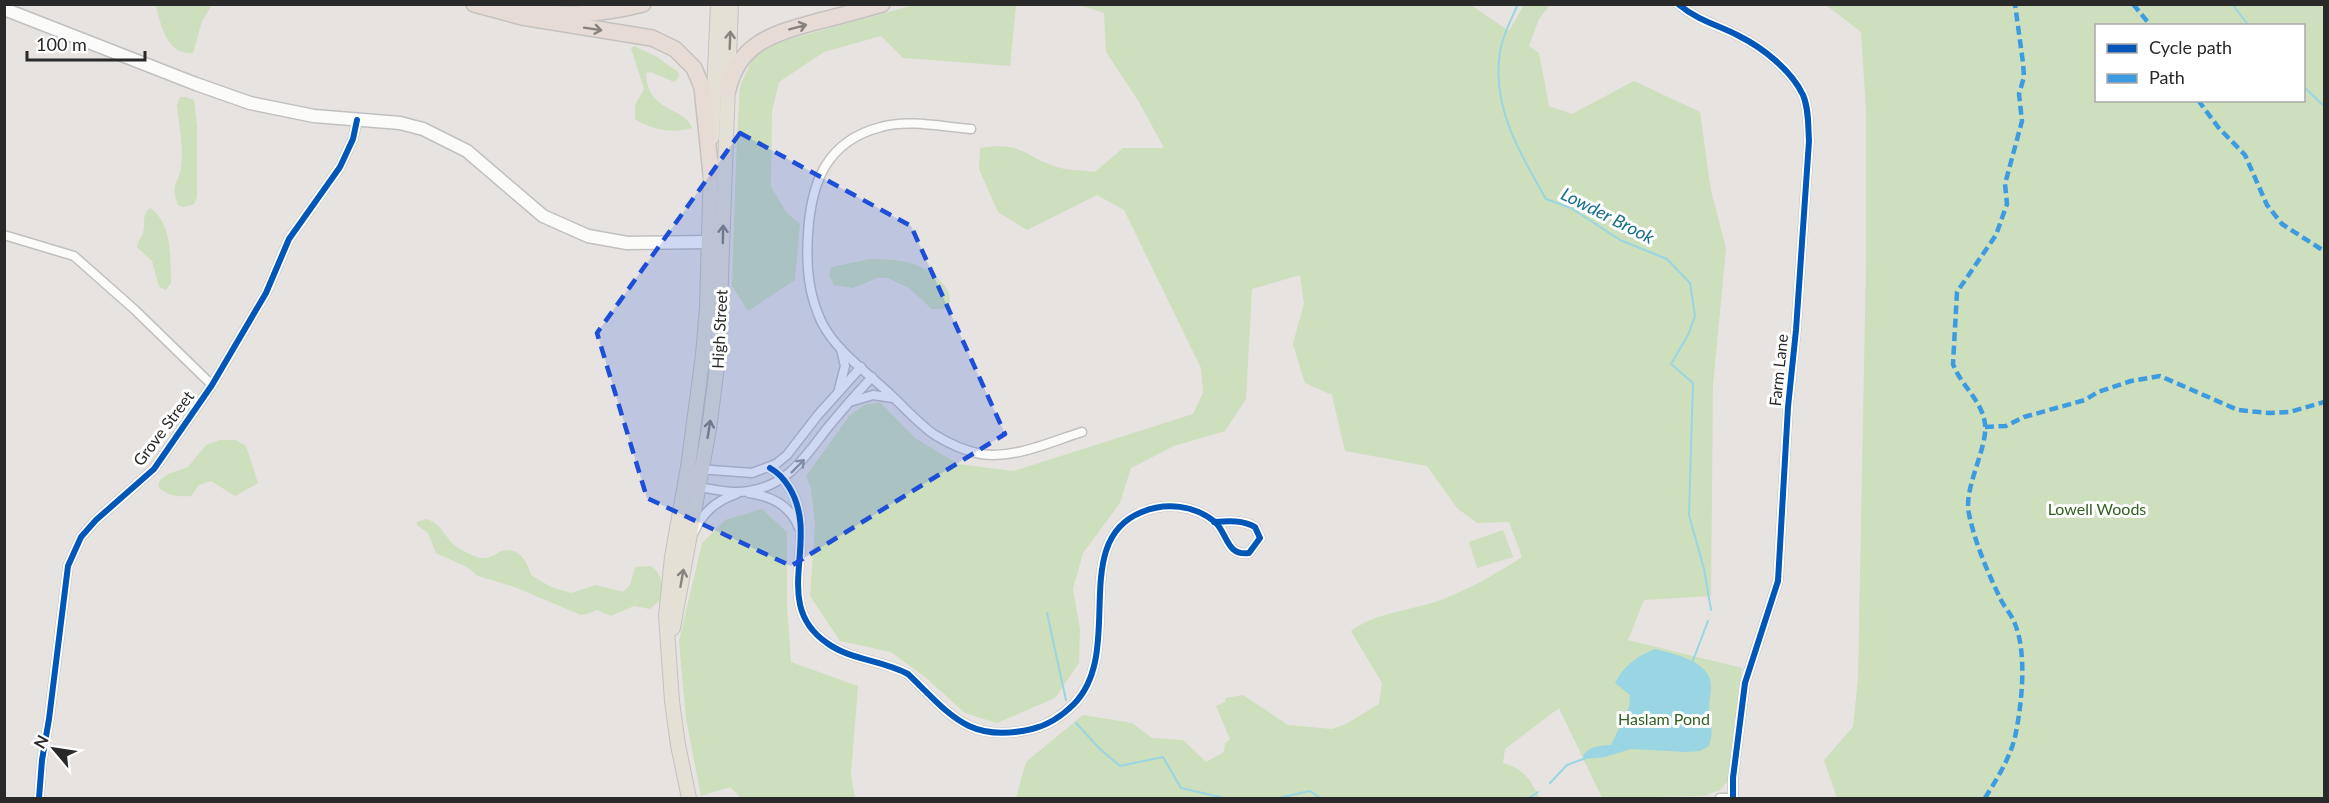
<svg xmlns="http://www.w3.org/2000/svg" width="2329" height="803" font-family="Lato,sans-serif">
	<style>
		.green { fill: #cddfbc; fill-rule: evenodd }
		.water { fill: #99d5e3 }
		.lines { fill: none; stroke-linecap: round; stroke-linejoin: round }
		.stream { stroke: #99d5e3; stroke-width: 2 }
		.street-casing { stroke: #c1c0c1; stroke-width: 11 }
		.secondary-casing { stroke: #c1c0c1; stroke-width: 15 }
		.primary-casing { stroke: #c3c2c1; stroke-width: 16 }
		.highway-casing { stroke: #c3c2c1; stroke-width: 18 }
		.street { stroke: #fbfbfa; stroke-width: 8 }
		.secondary { stroke: #fbfbfa; stroke-width: 12 }
		.primary { stroke: #e4e0d5; stroke-width: 14 }
		.highway { stroke: #e6dbd5; stroke-width: 15 }
		.quiet { stroke: #3d9ce1; stroke-width: 4.5; stroke-dasharray: 9 4.5; stroke-linecap: butt }
		.cycleway-casing { stroke: #fff; stroke-width: 10 }
		.cycleway { stroke: #0057b8; stroke-width: 6 }
		.oneway { stroke: #88827f }
		.oneway2 { stroke: #86847f }
		.oneway3 { stroke: #9c9c9c }
		.marked { fill: #1d4ed8; fill-opacity: 0.2; stroke: #1d4ed8; stroke-width: 4.5; stroke-dasharray: 12 8; stroke-linejoin: round }
		.labels { text-anchor: middle; dominant-baseline: central; stroke-width: 6; stroke-linejoin: round; paint-order: stroke }
		.street-label { font-size: 16px; fill: #292929; stroke: #fff }
		.park-label { font-size: 16px; fill: #326020; stroke: #fff }
		.water-label { font-size: 18px; font-style: italic; fill: #196e8e; stroke: #fff }
	</style>
	<rect width="100%" height="100%" fill="#e7e3e0"/>
	<g class="green">
		<path d="M156,5H212L202,21L193,53C167,56 160,23 156,5Z"/>
		<path d="M914,5H1016L1010,66L903,58L881,36L824,52L779,82L772,111L771,187L787,213L800,224L795,280L748,311L732,286L737,135L740,86L752,60L772,44Z"/>
		<path d="M1079,5H1471L1509,31L1524,5H1550L1539,19L1529,46L1539,53L1549,106L1572,114L1634,81L1700,112L1711,191L1726,248L1713,386L1711,596L1644,600L1628,640L1742,668L1728,781L1720,790L1704,796L1602,798L1559,708L1505,749L1503,763C1525,769 1530,780 1540,798H1016L1026,762L1083,715L1132,723L1152,738L1183,740L1206,762L1224,752L1225,743L1230,739L1216,706L1225,702L1226,698L1243,695L1288,725L1332,729L1346,724L1379,704L1382,683L1351,631C1375,613 1407,611 1435,602C1467,591 1494,575 1522,557L1509,522L1477,523L1457,508L1427,466L1345,451L1332,395L1305,383L1293,344L1304,303L1300,275L1252,289L1246,399L1225,431L1174,446L1131,468L1120,503L1083,553L1073,589L1080,629L1079,663L1055,698L997,723L965,713L925,677L891,652L840,641L810,596L815,525L811,488L806,476L850,415L866,404L881,403L915,438L958,464L1014,471L1193,414L1203,393L1201,368L1124,210L1097,195L1027,230L998,212L979,169L980,148C1022,141 1023,156 1057,167C1068,171 1083,170 1095,172L1123,148H1164L1139,102L1106,52L1104,13Z"/>
		<path d="M1826,5H2324V798H1837L1824,760L1853,727L1858,679L1866,264V110L1861,32ZM2096,26H2304V100H2096Z"/>
		<path d="M634,46L657,57L678,72L679,77L674,82L651,72L646,73C647,113 686,107 692,128C674,134 651,130 635,119V105L644,89L631,48Z"/>
		<path d="M180,97H186L194,100L197,126V197L194,204L183,207L178,205C170,184 178,185 181,168C184,149 179,125 177,105Z"/>
		<path d="M150,208C173,224 170,259 171,283L166,290L159,287L152,261L137,247C138,240 141,239 143,233C146,223 141,215 150,208Z"/>
		<path d="M871,259C900,259 926,262 945,286C950,293 951,300 948,309H932L909,288L888,278H877L853,288L834,285L829,275L831,268L836,266Z"/>
		<path d="M220,440H236L246,446L258,483L235,496L211,481L199,485L191,496C180,497 165,496 158,486L160,480L168,474L188,467L206,445Z"/>
		<path d="M762,509L787,532V605L791,662L858,686L851,774L855,798H741L730,787L701,796L686,719L679,641L702,543L725,520Z"/>
		<path d="M426,519C443,523 445,541 460,549C466,552 474,557 481,558C490,559 495,554 502,551C518,546 528,562 531,575L551,587L571,593L596,585L623,592L630,585L635,567L651,566C662,574 664,587 660,600L650,609L634,606L611,616L597,610L587,614L581,615L512,586L478,576L467,567L436,553L428,533L417,525V522Z"/>
		<path d="M1503,530L1513,557L1477,568L1469,542Z"/>
	</g>
	<path class="water" d="M1655,649C1674,654 1710,661 1711,685C1711,693 1709,701 1709,709C1709,726 1715,726 1709,746L1700,751L1686,752L1631,749L1605,757L1584,759L1583,755C1592,745 1599,746 1611,745L1629,707L1630,695L1615,683C1624,665 1638,656 1655,649Z"/>
	<g class="lines">
		<g class="stream">
			<path d="M1518,4C1510,22 1500,41 1499,61C1494,111 1522,157 1546,199L1571,208L1620,240L1667,259L1690,283L1695,316L1688,335L1671,364L1693,383L1689,515L1704,569L1711,610"/>
			<path d="M2232,4L2249,26"/>
			<path d="M2304,87L2324,106"/>
			<path d="M1047,613L1066,700"/>
			<path d="M1692,663L1708,621"/>
			<path d="M1076,723L1100,749L1120,766L1163,757L1181,788L1224,798"/>
			<path d="M1550,783L1567,765L1586,758"/>
			<path d="M1278,798L1310,791L1320,798"/>
			<path d="M1529,798L1538,792"/>
		</g>
		<g class="street-casing">
			<g id="street">
				<path d="M1678,4C1700,22 1716,24 1739,36C1763,48 1791,70 1803,95C1809,109 1808,126 1809,141L1796,330L1788,407L1778,581L1745,683L1733,778V798"/>
				<path d="M971,129C943,127 909,119 881,127C826,141 811,183 808,234C806,265 808,294 822,323C837,352 868,373 891,395C905,408 919,424 935,435C948,443 965,451 981,454C1015,459 1050,442 1082,432"/>
				<path d="M4,235L74,256L135,310L212,385"/>
				<path d="M839,389L845,366L841,349"/>
				<path d="M853,401L873,395L893,398"/>
				<path d="M770,468C779,473 784,479 789,487C822,540 769,603 827,643C850,660 882,660 908,674C950,714 968,744 1032,729C1049,725 1062,716 1074,704C1126,651 1068,541 1142,512C1166,502 1194,505 1215,522C1228,534 1226,556 1249,553L1260,538L1255,527C1243,520 1229,521 1214,522"/>
				<path d="M698,469L752,473L776,464L787,455L818,415L861,367"/>
				<path d="M694,486C712,489 731,494 749,491C789,485 806,455 829,426C843,409 857,393 872,377"/>
				<path d="M749,493C771,496 791,506 799,528"/>
				<path d="M694,532C703,512 716,501 736,494"/>
				<path d="M39,798L42,760L49,719L68,566L81,537L96,520L154,469L212,385L266,293L289,239L340,167L353,139L357,120"/>
				<path d="M1720,798H1733"/>
			</g>
		</g>
		<g class="secondary-casing">
			<path id="secondary" d="M4,9L196,84L250,103L314,116L400,123L423,129L467,151L543,216L588,236L627,243L708,242"/>
		</g>
		<g class="primary-casing">
			<g id="primary">
				<path d="M712,137L718,4"/>
				<path d="M673,628L709,429L718,359L731,4"/>
				<path d="M689,798L678,745L672,701L666,616L672,557L688,467L703,355L707,307L711,162"/>
			</g>
		</g>
		<g class="highway-casing">
			<g id="highway">
				<path d="M474,4L522,17L652,38L675,49L694,68L702,87L711,174"/>
				<path d="M514,4C553,20 604,14 643,4"/>
				<path d="M728,90C739,41 776,33 819,21C840,16 861,10 882,4"/>
			</g>
		</g>
		<use href="#street" class="street"/>
		<use href="#secondary" class="secondary"/>
		<use href="#primary" class="primary"/>
		<use href="#highway" class="highway"/>
		<g class="quiet">
			<path d="M2133,4L2151,26"/>
			<path d="M2198,100L2218,127L2245,155L2267,205L2282,224L2324,251"/>
			<path d="M1985,427L2006,426L2024,417L2085,400L2098,392L2131,381L2160,376L2238,410L2269,413L2290,412L2324,402"/>
			<path d="M1985,798C1997,779 2012,755 2016,732C2022,702 2027,653 2015,624C2012,615 2005,608 2001,600C1988,573 1975,543 1969,514C1963,488 1988,448 1985,424C1982,400 1961,386 1953,364L1957,292L1996,235L2007,204L2005,184L2022,121L2019,94L2024,77L2023,63L2015,4"/>
		</g>
		<g class="cycleway-casing">
			<g id="cycleway">
				<path d="M1678,4C1700,22 1716,24 1739,36C1763,48 1791,70 1803,95C1809,109 1808,126 1809,141L1796,330L1788,407L1778,581L1745,683L1733,778V798"/>
				<path d="M770,468C779,473 784,479 789,487C822,540 769,603 827,643C850,660 882,660 908,674C950,714 968,744 1032,729C1049,725 1062,716 1074,704C1126,651 1068,541 1142,512C1166,502 1194,505 1215,522C1228,534 1226,556 1249,553L1260,538L1255,527C1243,520 1229,521 1214,522"/>
				<path d="M39,798L42,760L49,719L68,566L81,537L96,520L154,469L212,385L266,293L289,239L340,167L353,139L357,120"/>
			</g>
		</g>
		<use href="#cycleway" class="cycleway"/>
	</g>
	<defs><path id="oneway-shaft" d="M-6 0H5M1.5-3L5.5 0L1.5 3" fill="none" stroke-width="1.6" stroke-linecap="round" stroke-linejoin="round" transform="scale(1.5)"/></defs>
	<g class="oneway">
		<use href="#oneway-shaft" transform="translate(798 27) rotate(-15)"/>
		<use href="#oneway-shaft" transform="translate(593 29) rotate(9)"/>
	</g>
	<g class="oneway2">
		<use href="#oneway-shaft" transform="translate(730 40) rotate(-88)"/>
		<use href="#oneway-shaft" transform="translate(723 234) rotate(-89)"/>
		<use href="#oneway-shaft" transform="translate(709 429) rotate(-81)"/>
		<use href="#oneway-shaft" transform="translate(682 578) rotate(-80)"/>
	</g>
	<use class="oneway3" href="#oneway-shaft" transform="translate(798 466) rotate(-45)"/>
	<path class="marked" d="M740,133L911,226L1005,434L791,566L647,498L597,333Z"/>
	<g class="labels">
		<g class="street-label">
			<text transform="translate(719 329) rotate(-87)">High Street</text>
			<text transform="translate(1778 370) rotate(-84)">Farm Lane</text>
			<text transform="translate(163 428) rotate(-53)">Grove Street</text>
		</g>
		<g class="park-label">
			<text x="2097" y="508">Lowell Woods</text>
			<text x="1664" y="718">Haslam Pond</text>
		</g>
		<g class="water-label">
			<text transform="translate(1608 215) rotate(27)">Lowder Brook</text>
		</g>
	</g>
	<rect width="2329" height="803" fill="none" stroke="#292929" stroke-width="12"/>
	<rect x="2095" y="24" width="210" height="78" fill="#ffffff" stroke="#a9a9a9" stroke-width="1.5"/>
	<rect x="2107" y="44" width="30" height="9" fill="#0057b8" stroke="#a9a9a9" stroke-width="1.5"/>
	<text x="2149" y="54" font-size="18" fill="#292929">Cycle path</text>
	<rect x="2107" y="74" width="30" height="9" fill="#3d9ce1" stroke="#a9a9a9" stroke-width="1.5"/>
	<text x="2149" y="84" font-size="18" fill="#292929">Path</text>
	<g transform="translate(54 749) rotate(299)" stroke="#ffffff" stroke-width="4.5" paint-order="stroke">
	<path d="M0-4.5L10 22L0 15L-10 22Z" fill="#292929"/>
	<text y="-9" font-size="16" font-weight="bold" text-anchor="middle" fill="#292929">N</text>
	</g>
	<path d="M27 51v9h118v-9" fill="none" stroke="#292929" stroke-width="3"/>
	<text x="36" y="51" font-size="18" fill="#292929" stroke="#ffffff" stroke-width="4.5" paint-order="stroke">100 m</text>
</svg>
